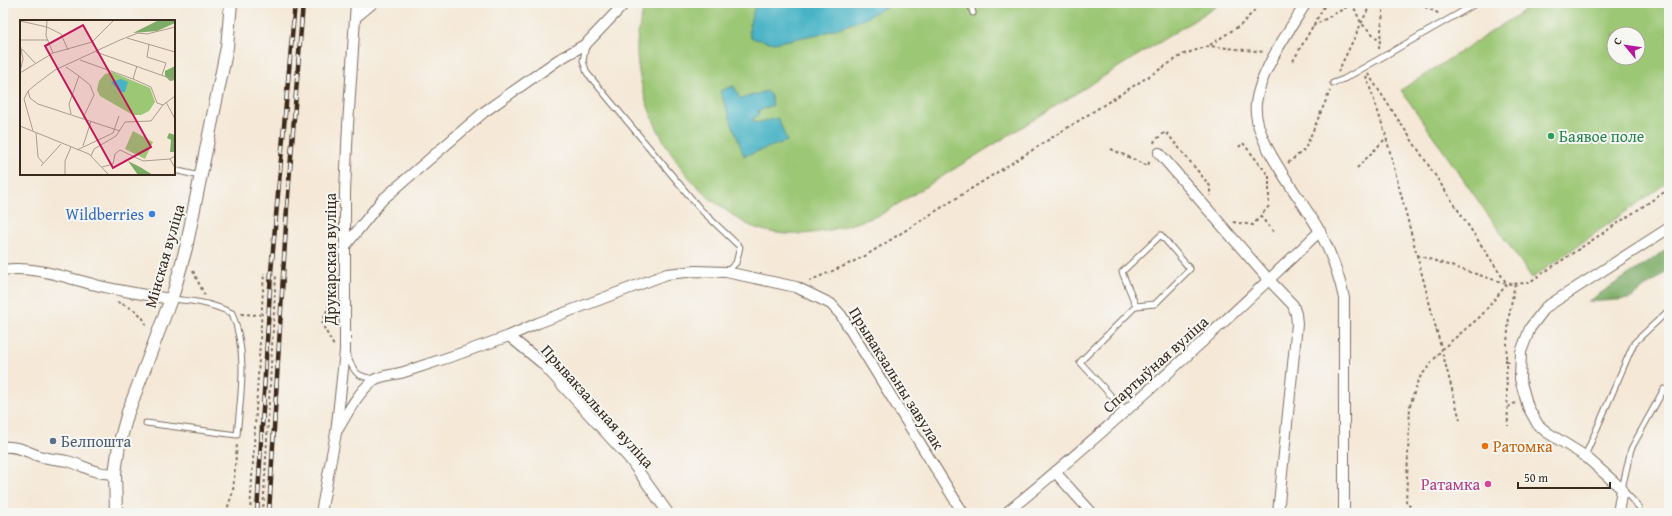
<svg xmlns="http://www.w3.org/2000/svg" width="1672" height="516" font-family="'Gentium Book Plus',serif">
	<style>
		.green { fill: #9cc774; stroke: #6c7849; fill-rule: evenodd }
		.forest { fill: #7dac66; stroke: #5c6b42 }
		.water { fill: #47b3c5; stroke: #416e72 }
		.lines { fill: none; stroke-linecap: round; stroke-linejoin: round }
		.service-casing { stroke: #7c6c5f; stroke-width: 7 }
		.minor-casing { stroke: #7c6c5f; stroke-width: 12 }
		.tertiary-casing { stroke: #7c6c5f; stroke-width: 14 }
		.path { stroke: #7c6c5f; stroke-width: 2; stroke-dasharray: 3 3; stroke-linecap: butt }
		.service { stroke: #fff; stroke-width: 5 }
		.minor { stroke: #fff; stroke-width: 10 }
		.tertiary { stroke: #fff; stroke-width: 12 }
		.rail-casing { stroke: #3b2a1e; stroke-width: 4.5 }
		.rail { stroke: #f6f6f2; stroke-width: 3; stroke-dasharray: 9; stroke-linecap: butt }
		.leisure-dot { fill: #2e9e5b; stroke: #f6f6f2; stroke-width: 1.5 }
		.shop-dot { fill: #3f7fe0; stroke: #f6f6f2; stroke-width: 1.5 }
		.service-dot { fill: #5c6f8a; stroke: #f6f6f2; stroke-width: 1.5 }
		.food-dot { fill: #e8710a; stroke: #f6f6f2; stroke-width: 1.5 }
		.hotel-dot { fill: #d1479c; stroke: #f6f6f2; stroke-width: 1.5 }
		.labels { text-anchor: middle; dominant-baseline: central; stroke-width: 4; stroke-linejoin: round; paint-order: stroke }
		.leisure-label { font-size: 16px; fill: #27864d; stroke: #f6f6f2; text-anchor: start }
		.shop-label { font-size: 16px; fill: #366cbe; stroke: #f6f6f2; text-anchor: end }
		.street-label { font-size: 16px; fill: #3b2a1e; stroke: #f6f6f2 }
		.service-label { font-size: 16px; fill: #4e5e75; stroke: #f6f6f2; text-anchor: start }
		.food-label { font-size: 16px; fill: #c56008; stroke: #f6f6f2; text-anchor: start }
		.hotel-label { font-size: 16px; fill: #b23c85; stroke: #f6f6f2; text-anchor: end }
		.inset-road { fill: none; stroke: #ab9c8d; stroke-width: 1 }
		.view { fill: #c2185b; fill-opacity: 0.15; stroke: #c2185b; stroke-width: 2 }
		.inset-edge { fill: none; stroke: #3b2a1e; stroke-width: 2 }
	</style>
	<rect width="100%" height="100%" fill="#f6f6f2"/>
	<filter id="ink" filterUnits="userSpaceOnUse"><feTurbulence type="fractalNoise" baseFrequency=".025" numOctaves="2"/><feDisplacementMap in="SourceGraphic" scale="8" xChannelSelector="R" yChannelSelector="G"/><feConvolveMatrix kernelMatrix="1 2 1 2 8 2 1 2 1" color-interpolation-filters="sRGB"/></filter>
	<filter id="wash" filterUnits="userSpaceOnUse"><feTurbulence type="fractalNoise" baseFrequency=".012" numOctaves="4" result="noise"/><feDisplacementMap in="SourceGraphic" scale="16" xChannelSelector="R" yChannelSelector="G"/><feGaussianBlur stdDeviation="0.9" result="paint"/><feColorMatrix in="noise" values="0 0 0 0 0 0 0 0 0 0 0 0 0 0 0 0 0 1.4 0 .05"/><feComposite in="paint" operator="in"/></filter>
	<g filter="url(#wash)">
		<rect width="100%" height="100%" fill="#f5e8d7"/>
		<g class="green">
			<path d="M645,3H1222L880,215C841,228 804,241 762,230C747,226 735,217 723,208C717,203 709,199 704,193C667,158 640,105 637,54C636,37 641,19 645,3Z"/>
			<path d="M1536,3H1669V181L1532,278L1401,90ZM1614,34H1638V58H1614Z"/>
		</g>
		<path class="forest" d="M1669,248V269L1630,299L1587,302Z"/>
		<g class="water">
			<path d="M756,3H899L879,10L864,19L824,33L774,43L751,38C746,28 753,14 756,3Z"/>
			<path d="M734,86L740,99L767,91L770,94L773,105L758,111L759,115L753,118L755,123L778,118L787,141L744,156L720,91Z"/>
		</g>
	</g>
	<g filter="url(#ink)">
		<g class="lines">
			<g class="service-casing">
				<g id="service">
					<path d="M970,3L973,13"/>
					<path d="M586,45L583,61L587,73L701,210L740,247L736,263L726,272"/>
					<path d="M1333,83L1344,79L1477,3"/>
					<path d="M174,170L200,176"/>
					<path d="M346,354C355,372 354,376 375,379"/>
					<path d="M1126,412L1080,362L1136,306L1155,304L1190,269L1161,235L1122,272L1136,306"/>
					<path d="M146,423L237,435C241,394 248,352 232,313C210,303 195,301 172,299"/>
					<path d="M1585,456L1634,343L1669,310"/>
					<path d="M1639,507L1622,489L1631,449L1664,389"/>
				</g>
			</g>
			<g class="minor-casing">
				<g id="minor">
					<path d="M1306,3C1289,31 1260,71 1256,103C1251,141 1303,199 1320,232C1331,253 1339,275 1344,298V513"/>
					<path d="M355,18L373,3"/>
					<path d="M1159,153L1269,280L1293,305L1296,314L1297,324L1278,513"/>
					<path d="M346,245L382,200L484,112L558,60L586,44L625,3"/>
					<path d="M3,270C34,265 66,278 96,285C120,291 146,295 171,299"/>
					<path d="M509,336L538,323L667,274L696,271L726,272L796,287L831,304L841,315L963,513"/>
					<path d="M338,429C348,412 358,392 374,380C381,375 395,375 404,372C439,361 474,349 509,336L542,363L629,458L668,513"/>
					<path d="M3,447C15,445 28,452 39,456C48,459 58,459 67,461C84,465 97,476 115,473"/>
					<path d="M1055,472L1092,513"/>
					<path d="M321,513L336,433L345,351V191L348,125L356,3"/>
					<path d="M1006,513C1115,424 1218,329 1320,231"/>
					<path d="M1618,513L1622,489L1585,456L1548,433L1538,425L1528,407L1520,379L1521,352L1530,328L1546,307L1669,228"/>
				</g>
			</g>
			<g class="tertiary-casing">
				<path id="tertiary" d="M116,513L115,473L119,445L128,412L174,291L186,248L227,47L231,3"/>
			</g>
			<g class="path">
				<path d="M1352,3L1361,23L1380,41"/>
				<path d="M1420,3L1427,8L1440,14"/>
				<path d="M1313,26L1352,4"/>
				<path d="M1210,45L1242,24L1261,3"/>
				<path d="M1379,49L1384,3"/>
				<path d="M1293,61L1326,3"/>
				<path d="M1338,72L1371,3"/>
				<path d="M1368,74L1507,284L1481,316L1442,349L1418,380L1410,406L1406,503L1412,506"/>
				<path d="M1366,76L1385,133L1460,420"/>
				<path d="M1154,143L1155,140L1166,132L1210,186V196"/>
				<path d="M1111,149L1148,166L1150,159"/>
				<path d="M1288,163L1305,149L1330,91"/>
				<path d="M1357,168L1386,138"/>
				<path d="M1260,216L1274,232"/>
				<path d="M1233,222L1253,225L1269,206V176L1243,143L1239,147"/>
				<path d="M1417,255L1507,284L1528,283L1669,189"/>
				<path d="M193,271L205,296"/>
				<path d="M809,281L844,266L865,256L1184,54L1209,46L1264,52"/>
				<path d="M333,293L322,324L334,346"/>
				<path d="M117,302C130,307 144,313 147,328"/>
				<path d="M241,314L260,315"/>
				<path d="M1506,359L1508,426"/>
				<path d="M1509,363L1506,358L1509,316L1515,283"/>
				<path d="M1508,407L1515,403"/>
				<path d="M226,513L233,491L237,444"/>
				<path d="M250,513L264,273"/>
				<path d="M263,513L276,274"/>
			</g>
			<use href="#service" class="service"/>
			<use href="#minor" class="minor"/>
			<use href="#tertiary" class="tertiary"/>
			<g class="rail-casing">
				<g id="rail">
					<path d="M257,513L271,272L295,3"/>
					<path d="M269,513L287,208L303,3"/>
				</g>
			</g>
			<use href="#rail" class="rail"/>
		</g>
	</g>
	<circle class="leisure-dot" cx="1551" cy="136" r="4"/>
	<circle class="shop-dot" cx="152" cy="214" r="4"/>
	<circle class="service-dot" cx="53" cy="441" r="4"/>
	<circle class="food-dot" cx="1485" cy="446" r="4"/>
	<circle class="hotel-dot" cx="1488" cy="484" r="4"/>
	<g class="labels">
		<g class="leisure-label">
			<text x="1559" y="136">Баявое поле</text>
		</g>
		<g class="shop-label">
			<text x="144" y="214">Wildberries</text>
		</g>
		<g class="street-label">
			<text transform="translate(164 256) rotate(-74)">Мінская вуліца</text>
			<text transform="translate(330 259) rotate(-90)">Друкарская вуліца</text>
			<text transform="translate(1155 364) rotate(-42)">Спартыўная вуліца</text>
			<text transform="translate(897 378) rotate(58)">Прывакзальны завулак</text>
			<text transform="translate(598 406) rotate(48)">Прывакзальная вуліца</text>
		</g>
		<g class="service-label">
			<text x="61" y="441">Белпошта</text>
		</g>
		<g class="food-label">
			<text x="1493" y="446">Ратомка</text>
		</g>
		<g class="hotel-label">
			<text x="1480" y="484">Ратамка</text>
		</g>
	</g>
	<g transform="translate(20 20)">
		<rect width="155" height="155" fill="#f5e8d7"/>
		<path d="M92,52L130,68L135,82L129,91L121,95H113L80,76L77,70L79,61L85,54ZM113,111L133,122L125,139L105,129Z" fill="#9cc774"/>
		<path d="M139,0H155V3L137,11L113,13ZM155,46V60L150,61L145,56V51ZM149,113L155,115V132H150L151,120L147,118ZM108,141L120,147L133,155H118Z" fill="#7dac66"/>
		<path d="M101,59L108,62L105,72H100L91,62Z" fill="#47b3c5"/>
		<path class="inset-road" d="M27,0L26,16L33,33M0,1L27,7L41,14L48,30M107,18L155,32M0,20H28M0,24L3,39L0,52M129,24L127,37L146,43L142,55M2,29L15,43M76,32L155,60M60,40L113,59M117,46L113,59L131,67L137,83L143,85M46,47L59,56L49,84L51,94M0,53L33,33L72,22L94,0M59,56L70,65L74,75L63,98M8,71L10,78L18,84L100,111M146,82L155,99M0,106L69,134L89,155M13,111L4,79L8,71L15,65L35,50L100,20L118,13L127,14L155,7M16,113L18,137L23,143M63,126L71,101M57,130L93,113L99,96M71,136L74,129L96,116L105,102L131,101L143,85L155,76M155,136L150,139L155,148M21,146L41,124M82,147L93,144L95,134L100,130L123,141L150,139M45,155V141L51,127"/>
		<path class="view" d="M63,5L131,127L93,148L25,26Z"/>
		<rect width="155" height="155" class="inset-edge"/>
	</g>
	<rect width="1672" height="516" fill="none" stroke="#f6f6f2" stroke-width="16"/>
	<g transform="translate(1626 46) rotate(299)"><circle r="19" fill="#f6f6f2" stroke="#aba49d"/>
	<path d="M0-3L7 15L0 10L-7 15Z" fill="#b5179e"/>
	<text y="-6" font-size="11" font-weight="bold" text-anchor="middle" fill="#3b2a1e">С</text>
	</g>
	<path d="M1518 482v6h92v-6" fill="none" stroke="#3b2a1e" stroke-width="2"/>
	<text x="1524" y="482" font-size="12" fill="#3b2a1e" stroke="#f6f6f2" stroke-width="3" paint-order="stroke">50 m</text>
</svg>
